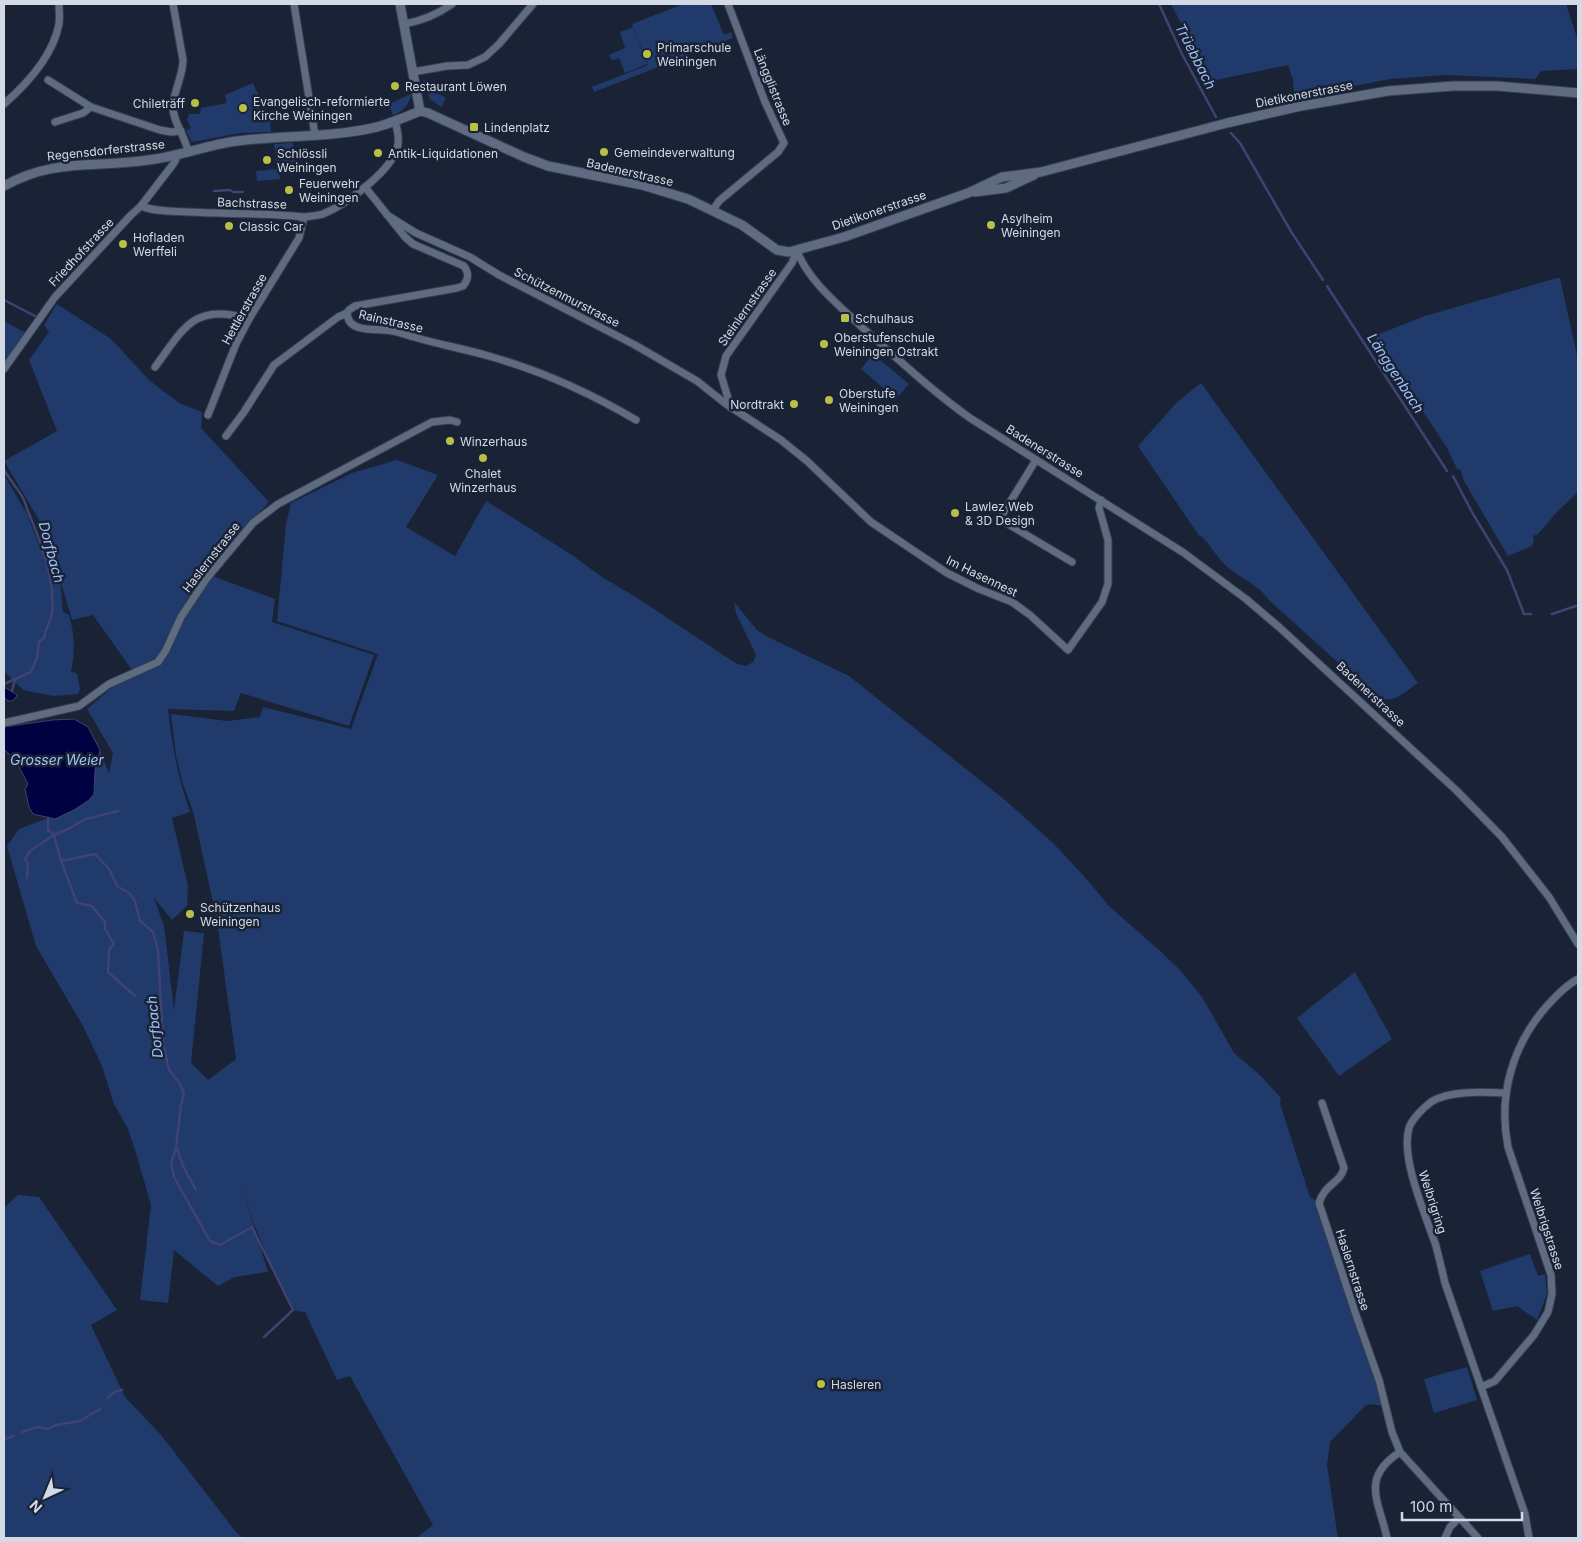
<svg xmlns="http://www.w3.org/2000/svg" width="1582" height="1542" font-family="Inter,sans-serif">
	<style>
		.green { fill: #203a6c }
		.water { fill: #000141; stroke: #3f4272 }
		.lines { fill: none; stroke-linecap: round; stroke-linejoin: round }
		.stream { stroke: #3f4272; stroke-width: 2.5 }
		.minor-casing { stroke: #363d4c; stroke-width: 9 }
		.tertiary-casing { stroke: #363d4c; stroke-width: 11 }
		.minor { stroke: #5f6b80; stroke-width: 7 }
		.tertiary { stroke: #5f6b80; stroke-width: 9 }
		.poi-dot { fill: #bac045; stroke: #192335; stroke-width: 2 }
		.labels { text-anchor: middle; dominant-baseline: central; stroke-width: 5; stroke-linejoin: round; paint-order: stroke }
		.poi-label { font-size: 12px; fill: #d3dae6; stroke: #192335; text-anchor: start }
		.street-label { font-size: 12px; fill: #d3dae6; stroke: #192335 }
		.water-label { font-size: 14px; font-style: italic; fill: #a0c0f9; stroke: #192335 }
	</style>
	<rect width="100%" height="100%" fill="#192335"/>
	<g class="green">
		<path d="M683,4H711L724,35L731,32L733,38L594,92L592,87L648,65L632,24Z"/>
		<path d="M1171,4H1566L1578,41V69L1541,71L1535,79L1446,75L1390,79L1295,98L1293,80L1288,65L1216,80L1209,78Z"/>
		<path d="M633,27L647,64L625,73L619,58L612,60L609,55L625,48L620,32Z"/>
		<path d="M423,80L435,88L434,91L446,98L441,107L430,99Z"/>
		<path d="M253,83L259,97L262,116H270L271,132L240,133L192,142L186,131L191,128L187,120L189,114H200L201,108L227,103L225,95Z"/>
		<path d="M411,94C410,105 402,111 393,116L389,104Z"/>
		<path d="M293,143L298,170L279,173L280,179L257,181L256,171L277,169L274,144Z"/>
		<path d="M1557,278H1560L1578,360V492L1557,512L1538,534L1533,536L1534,540L1532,546L1508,556L1464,481L1460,469H1457L1447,448L1374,336L1425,316Z"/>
		<path d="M57,304L111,339L149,380L179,403L202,412L201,428L269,502L204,573L275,599L272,622L374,655L349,726L241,693L234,711L168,709C172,745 178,778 190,812L172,818L188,886L187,906L172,920L154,898L164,926L174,1010L184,931L204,933L191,1063L208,1080L236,1059L217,921L193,811L183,784L176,756L171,714L227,721L260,717L263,707L351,729L378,654L277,621L286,524L291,503L352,473L397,460L438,475L406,527L455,556L486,501L572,555L602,577L639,599L737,664L746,666L753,662L756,655L736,613L734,602L757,630L766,636L849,676L1005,800L1053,843L1083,875L1110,907L1159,950L1181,971L1202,997L1234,1053L1261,1076L1281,1098L1280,1104L1310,1197L1319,1203L1383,1406L1370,1404L1365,1406L1330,1442L1327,1465L1338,1538H416L433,1525L350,1376L337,1380L305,1312L295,1311L273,1269L254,1224L240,1180L268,1272L235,1277L218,1286L174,1250L168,1303L140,1300L151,1205L136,1153L128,1129L114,1104L102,1066L83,1026L36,946L7,846L19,829L48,818L55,819L89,800L94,791L95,770L100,750L109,774L113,753L87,709L132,670L93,615L72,620L60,579L63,612L69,615C75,635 75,652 71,672L77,673L80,689L78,694L53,696L23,690L5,672L4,657V475L27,514L39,544L44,541L54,580L59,577L45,530L4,461L57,431L29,360L49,332L44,325Z"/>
		<path d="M4,321L26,333L4,365Z"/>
		<path d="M873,354L909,384L896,399L861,369Z"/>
		<path d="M1201,383L1418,683C1403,693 1393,706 1375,696L1269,600C1256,581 1232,576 1218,557C1210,547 1209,542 1198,534L1138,446L1177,402Z"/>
		<path d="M1355,972L1392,1039L1339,1076L1297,1018Z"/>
		<path d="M18,1195L39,1197L117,1310L91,1325L125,1397L161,1435L236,1532L243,1538H4V1208Z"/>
		<path d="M1530,1254L1538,1276L1545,1274L1547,1294L1537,1320L1517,1306L1493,1311L1480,1271Z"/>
		<path d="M1467,1367L1477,1400L1434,1413L1424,1379Z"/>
	</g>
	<g class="water">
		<path d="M4,687L16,694L17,696L12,701H8L4,697Z"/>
		<path d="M74,719L88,727L100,750L95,770L94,794L89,800L74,810L55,819L33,814L29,807L25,789L28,784L16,761L4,749V727L52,720Z"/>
	</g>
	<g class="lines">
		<g class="stream">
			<path d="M1159,4L1182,54L1216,117"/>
			<path d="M1231,133L1240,143L1292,233L1323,280"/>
			<path d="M214,191L230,190L233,192H243"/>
			<path d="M1327,286L1447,471"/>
			<path d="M4,300L35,316"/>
			<path d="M4,470C10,480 18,489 23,498C25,502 26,505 27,509C41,542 55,576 52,612C51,621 45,629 44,638L39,642L37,658L31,672L4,684"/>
			<path d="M1453,476L1473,514L1507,570L1524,614H1531"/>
			<path d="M1552,614L1576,606"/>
			<path d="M12,691L15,679"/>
			<path d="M48,818V830L54,835L61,861L77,903L92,906L105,922V929L114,944L109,950L108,972L135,996"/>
			<path d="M61,861L95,854L109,869L117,886L129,893L135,901L140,921L153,932L158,950L163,1043L169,1070L179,1082L184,1093L181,1105L176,1148L171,1164L174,1177L210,1241L220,1245L252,1227L293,1310L264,1337"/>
			<path d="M27,878L28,864L25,859L30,851L54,835L68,829L86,819L118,811"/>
			<path d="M177,1149L184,1168L196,1190"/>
			<path d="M108,1398L114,1392L122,1390"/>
			<path d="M22,1432L37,1427L48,1429L56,1425L80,1421L100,1409"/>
			<path d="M4,1439L14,1436"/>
		</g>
		<g class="minor-casing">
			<g id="minor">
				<path d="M173,4L183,60C183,76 174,90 173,106C172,120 185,136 188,151"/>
				<path d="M294,4L315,135"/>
				<path d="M404,24C421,21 438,14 452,4"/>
				<path d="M413,72L447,66L468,65L485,57L499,44L533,4"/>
				<path d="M48,80L91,107L160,130L171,132L181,131"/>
				<path d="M4,104C27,84 53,55 59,24C60,17 59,10 59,4"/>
				<path d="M55,122L83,113L91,107"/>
				<path d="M365,187L405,237L413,244L464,266C469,273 469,279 463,286L457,288L355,306L349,310L347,313C348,334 377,328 392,331C399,332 407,335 414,337C440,345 466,349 492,357C541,371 592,394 636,420"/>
				<path d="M141,206C155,212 172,211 187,212C226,214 265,213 304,217C310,216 317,216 323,214C345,205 395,169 398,144C399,136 397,128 395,121"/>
				<path d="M713,210L719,201L778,152L784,143L765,102L728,4"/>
				<path d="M387,215L416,233L470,257L499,275L635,345L697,381L726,404L781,440L807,461L871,522L947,573L979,589L1012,602L1030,615L1068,650L1102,602L1108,584V540L1099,508L1101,500"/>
				<path d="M797,251C809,282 840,306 864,329C899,360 932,391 970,418L1184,553L1246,599L1279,627L1457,791L1502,837L1549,897L1578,944"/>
				<path d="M155,367C184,328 194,302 249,319"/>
				<path d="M4,369L55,297L131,215L141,206L174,163L176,159V154"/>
				<path d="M731,408L721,375L726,356L792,263L797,251"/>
				<path d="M208,415L236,344L249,319L299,238L304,217"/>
				<path d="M226,436L244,412L274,365L338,317L347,313"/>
				<path d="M1036,460L1002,515L1003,521L1072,562"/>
				<path d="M4,723L79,706L109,684L158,662L166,650L181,617L207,578L253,523L278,504L432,422L450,420L457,422"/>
				<path d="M1506,1093C1485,1092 1449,1090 1431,1102C1423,1108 1412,1119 1409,1128C1400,1158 1426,1216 1436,1246C1439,1258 1442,1270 1445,1283L1525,1514L1529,1538"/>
				<path d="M1322,1103L1344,1168C1340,1184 1325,1183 1319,1203L1357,1318L1379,1380L1392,1432L1400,1452L1478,1538"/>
				<path d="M1481,1387L1495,1381L1534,1335L1548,1312L1552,1294L1551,1275L1508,1147C1498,1096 1512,1046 1546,1007C1555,997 1566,985 1578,979"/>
				<path d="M1387,1538C1379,1501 1360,1478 1400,1452"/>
				<path d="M1445,1538L1450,1527L1459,1518"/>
			</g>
		</g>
		<g class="tertiary-casing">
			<g id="tertiary">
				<path d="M400,4L420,111"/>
				<path d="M420,111L428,113L524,157L548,166L642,185L688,199L742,225L777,250L789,252L844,237L968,193L1002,177L1041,172L1227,123L1301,106L1388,91L1453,86H1497L1578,93"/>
				<path d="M4,186C54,158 95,168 148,160C178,157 206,145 237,141C283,135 331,138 377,127C391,123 406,117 420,111"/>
				<path d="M975,192L1006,188L1034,175"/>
			</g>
		</g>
		<use href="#minor" class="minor"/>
		<use href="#tertiary" class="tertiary"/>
	</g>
	<g class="poi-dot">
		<circle cx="647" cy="54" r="5"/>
		<circle cx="395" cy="86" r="5"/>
		<circle cx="195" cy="103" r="5"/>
		<circle cx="243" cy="108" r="5"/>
		<rect x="469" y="122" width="10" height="10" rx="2.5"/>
		<circle cx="604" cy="152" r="5"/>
		<circle cx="378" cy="153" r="5"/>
		<circle cx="267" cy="160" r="5"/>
		<circle cx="289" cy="190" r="5"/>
		<circle cx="991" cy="225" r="5"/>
		<circle cx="229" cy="226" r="5"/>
		<circle cx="123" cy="244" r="5"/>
		<rect x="840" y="313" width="10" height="10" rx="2.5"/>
		<circle cx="824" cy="344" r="5"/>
		<circle cx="829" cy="400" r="5"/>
		<circle cx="794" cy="404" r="5"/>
		<circle cx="450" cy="441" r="5"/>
		<circle cx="483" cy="458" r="5"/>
		<circle cx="955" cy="513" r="5"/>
		<circle cx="190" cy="914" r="5"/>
		<circle cx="821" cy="1384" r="5"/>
	</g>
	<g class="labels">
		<g class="poi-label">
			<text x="657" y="47">Primarschule<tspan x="657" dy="14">Weiningen</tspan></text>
			<text x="405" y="86">Restaurant Löwen</text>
			<text x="253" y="101">Evangelisch-reformierte<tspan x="253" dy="14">Kirche Weiningen</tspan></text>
			<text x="185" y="103" text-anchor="end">Chileträff</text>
			<text x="484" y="127">Lindenplatz</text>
			<text x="614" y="152">Gemeindeverwaltung</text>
			<text x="277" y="153">Schlössli<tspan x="277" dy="14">Weiningen</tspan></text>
			<text x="388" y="153">Antik-Liquidationen</text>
			<text x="299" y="183">Feuerwehr<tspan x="299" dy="14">Weiningen</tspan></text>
			<text x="1001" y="218">Asylheim<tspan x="1001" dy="14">Weiningen</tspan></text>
			<text x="239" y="226">Classic Car</text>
			<text x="133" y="237">Hofladen<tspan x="133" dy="14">Werffeli</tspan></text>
			<text x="855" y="318">Schulhaus</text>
			<text x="834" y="337">Oberstufenschule<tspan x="834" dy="14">Weiningen Ostrakt</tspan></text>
			<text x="839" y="393">Oberstufe<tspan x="839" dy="14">Weiningen</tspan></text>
			<text x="784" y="404" text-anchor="end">Nordtrakt</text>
			<text x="460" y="441">Winzerhaus</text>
			<text x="483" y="473" text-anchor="middle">Chalet<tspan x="483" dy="14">Winzerhaus</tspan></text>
			<text x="965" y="506">Lawlez Web<tspan x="965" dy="14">&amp; 3D Design</tspan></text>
			<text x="200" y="907">Schützenhaus<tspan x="200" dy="14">Weiningen</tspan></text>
			<text x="831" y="1384">Hasleren</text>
		</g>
		<g class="street-label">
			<text transform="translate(773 87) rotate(68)">Längglistrasse</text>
			<text transform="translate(1304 94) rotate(-11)">Dietikonerstrasse</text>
			<text transform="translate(106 150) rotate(-6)">Regensdorferstrasse</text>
			<text transform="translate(630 172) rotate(13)">Badenerstrasse</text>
			<text transform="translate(252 203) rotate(2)">Bachstrasse</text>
			<text transform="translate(879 210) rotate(-19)">Dietikonerstrasse</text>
			<text transform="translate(81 252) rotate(-47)">Friedhofstrasse</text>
			<text transform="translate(567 297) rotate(27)">Schützenmurstrasse</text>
			<text transform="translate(747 307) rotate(-55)">Steinlernstrasse</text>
			<text transform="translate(244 309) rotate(-61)">Hettlerstrasse</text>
			<text transform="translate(391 321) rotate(13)">Rainstrasse</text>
			<text transform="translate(1045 451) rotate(32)">Badenerstrasse</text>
			<text transform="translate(211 557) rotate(-52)">Haslernstrasse</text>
			<text transform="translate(982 576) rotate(26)">Im Hasennest</text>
			<text transform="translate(1371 694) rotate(43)">Badenerstrasse</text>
			<text transform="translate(1433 1202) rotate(72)">Welbrigring</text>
			<text transform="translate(1547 1229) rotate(72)">Welbrigstrasse</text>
			<text transform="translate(1353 1270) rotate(72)">Haslernstrasse</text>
		</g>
		<g class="water-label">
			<text transform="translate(1196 56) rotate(63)">Trüebbach</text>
			<text transform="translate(1396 373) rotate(57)">Länggenbach</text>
			<text transform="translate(52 552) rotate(75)">Dorfbach</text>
			<text x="57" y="759">Grosser Weier</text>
			<text transform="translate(154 1027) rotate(-96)">Dorfbach</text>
		</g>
	</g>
	<rect width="1582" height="1542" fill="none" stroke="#d3dae6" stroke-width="10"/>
	<g transform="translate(45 1497) rotate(224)" stroke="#192335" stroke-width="4" paint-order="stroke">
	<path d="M0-4L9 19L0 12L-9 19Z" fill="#d3dae6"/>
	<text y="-8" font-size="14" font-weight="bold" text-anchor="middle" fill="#d3dae6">N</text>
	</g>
	<path d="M1402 1512v8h120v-8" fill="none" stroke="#d3dae6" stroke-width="2.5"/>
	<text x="1410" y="1512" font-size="15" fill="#d3dae6" stroke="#192335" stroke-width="4" paint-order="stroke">100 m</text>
</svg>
